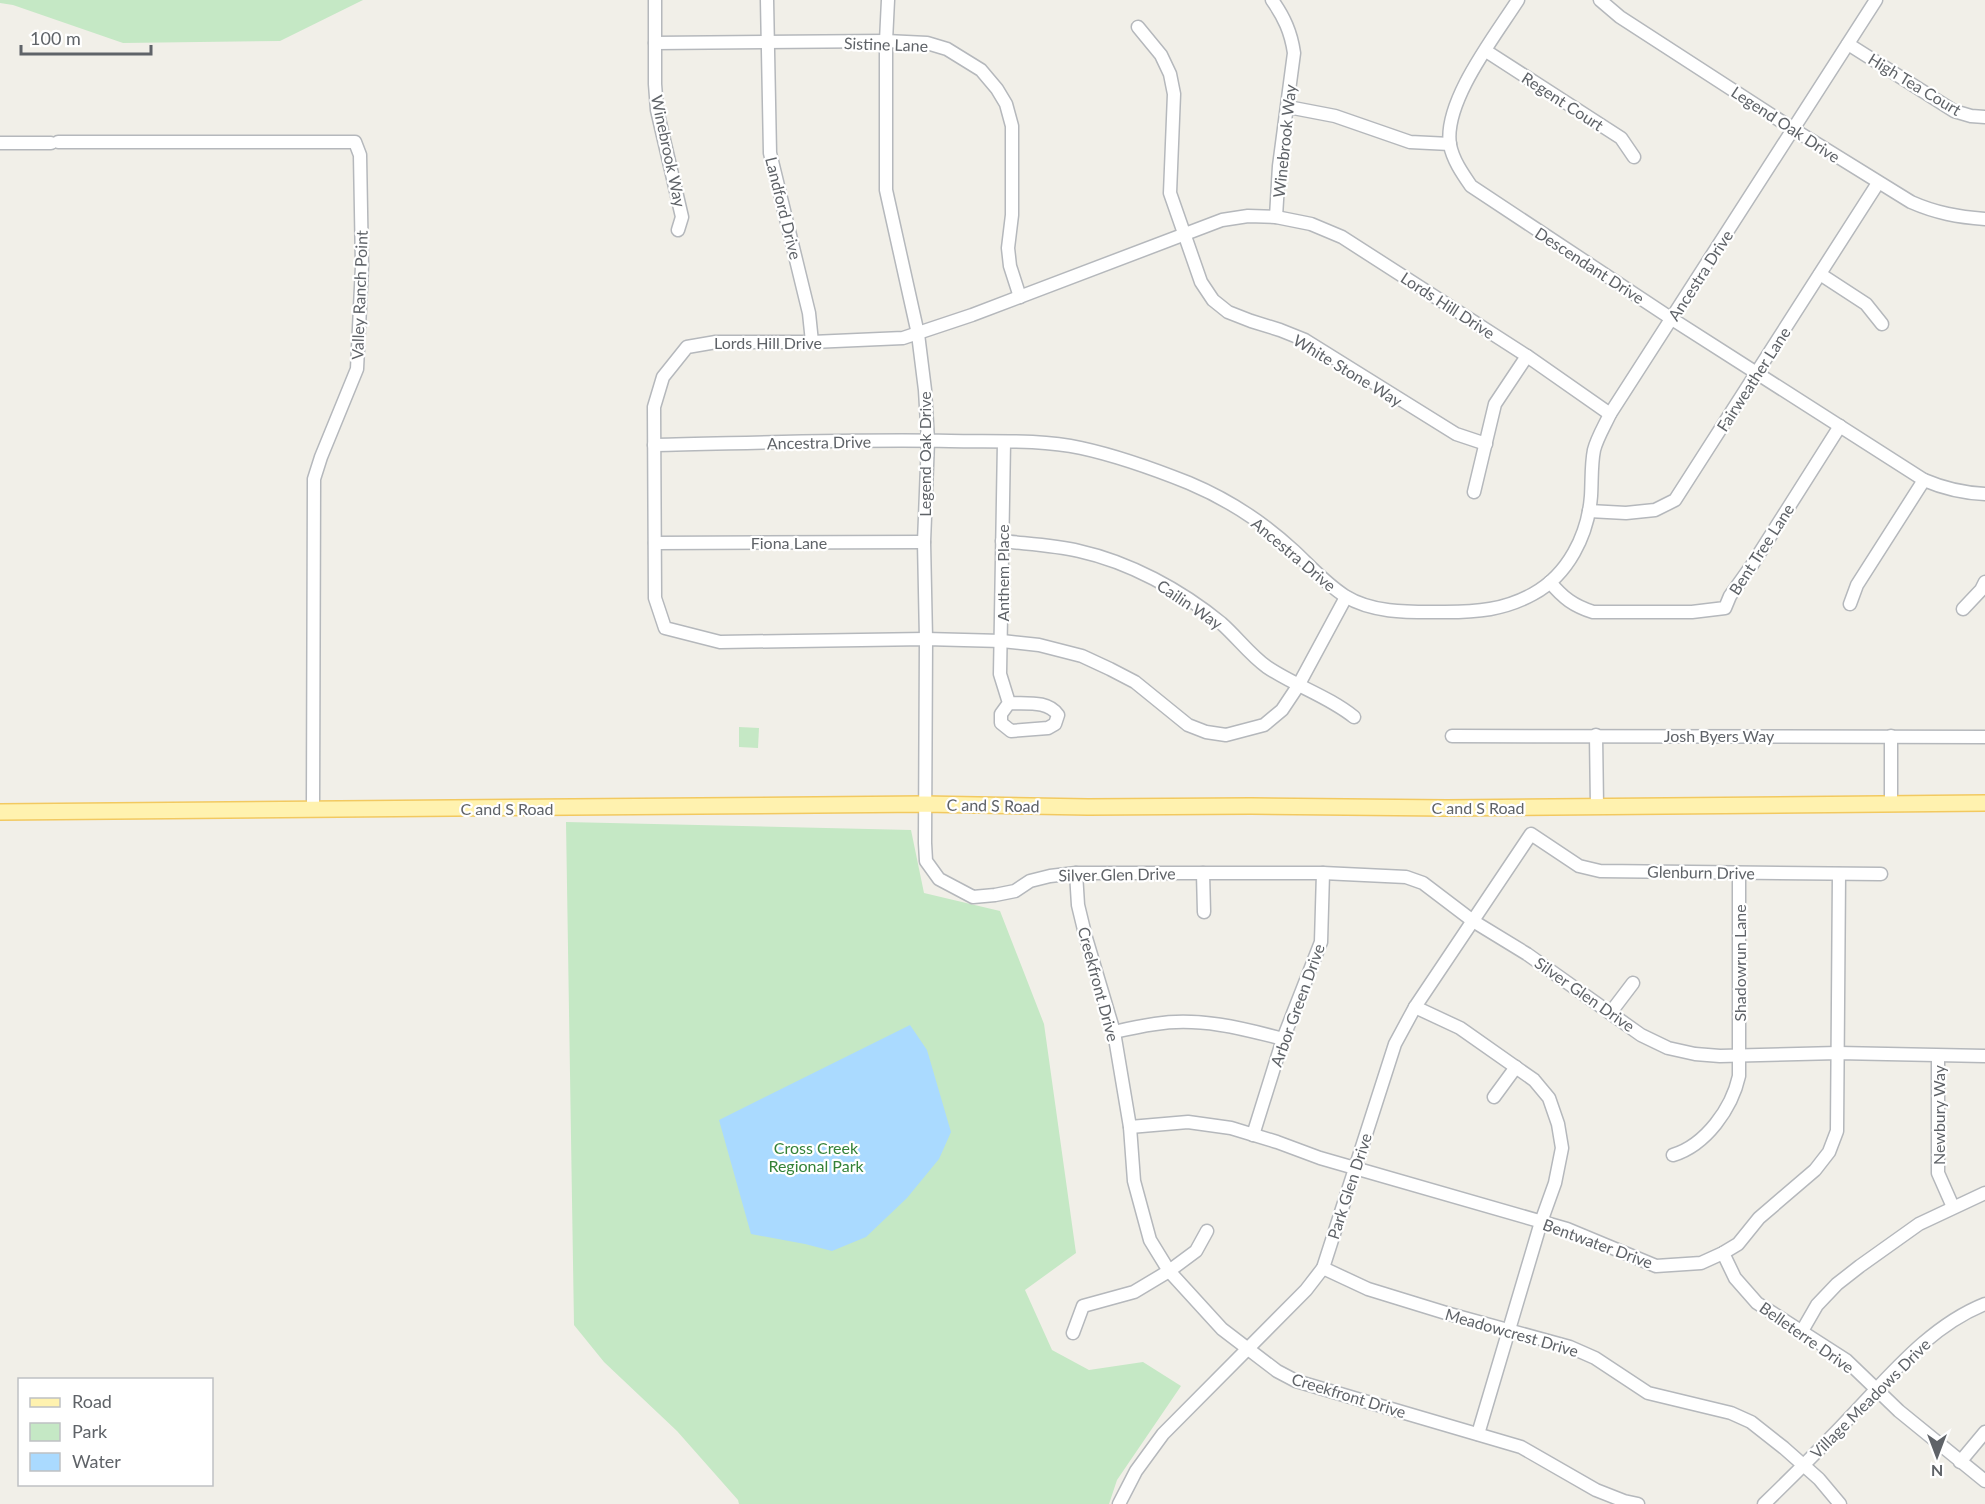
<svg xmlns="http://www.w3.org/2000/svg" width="1985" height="1504" font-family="Lato,sans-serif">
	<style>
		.green { fill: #c5e8c5 }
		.water { fill: #aadaff }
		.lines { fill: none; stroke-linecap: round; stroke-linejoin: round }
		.minor-casing { stroke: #b5b8bc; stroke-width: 15 }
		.major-casing { stroke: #f2c960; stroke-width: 18 }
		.minor { stroke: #fff; stroke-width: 12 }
		.major { stroke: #fff2af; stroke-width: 15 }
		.labels { text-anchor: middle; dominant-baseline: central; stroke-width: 4.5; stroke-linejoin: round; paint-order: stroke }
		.street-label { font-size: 16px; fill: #5f6368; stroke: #fff }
		.park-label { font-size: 16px; fill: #348238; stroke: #fff }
	</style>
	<rect width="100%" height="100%" fill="#f1efe8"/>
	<g class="green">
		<path d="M0,0H363L280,41L123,43L13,5L0,3Z"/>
		<path d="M739,727L759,728L758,748L739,747Z"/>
		<path d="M566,822L911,830L924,893L1000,911L1044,1024L1076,1253L1025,1290L1052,1350L1089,1370L1143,1362L1181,1386L1117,1480L1109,1504H739L738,1500L677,1431L604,1362L574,1325Z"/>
	</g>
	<path class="water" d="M910,1025L927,1050L951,1132L939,1159L907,1198L866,1237L832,1251L805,1244L751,1234L719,1120Z"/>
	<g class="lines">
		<g class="minor-casing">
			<g id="minor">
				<path d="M655,0V84L657,110L682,217L678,230"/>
				<path d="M767,0L770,153L809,313L812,342"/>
				<path d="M888,0L886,41V190L918,334L925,390L928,441L924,542L926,639L925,843L926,861L939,879L973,897L995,895L1015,891L1030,881L1050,876L1076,873H1323L1406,877L1423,883L1473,921L1527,954L1641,1035L1668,1048L1695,1054L1720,1056L1838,1053L1985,1056"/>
				<path d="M1272,0C1284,17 1291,32 1294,53L1279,166L1276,217L1248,216L1222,220L972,315L903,338L812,342H716L687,347L663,377L654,407L655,598L665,628L720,642L926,639L1002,641L1039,645L1082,656L1110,669L1135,682L1188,725L1206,732L1226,735L1264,725L1282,710L1298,686L1346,597"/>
				<path d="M1518,0C1495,36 1443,102 1450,145C1453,160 1462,173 1471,186L1672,319L1924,480C1945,489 1963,493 1985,494"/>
				<path d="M1600,0L1620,17L1793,129L1911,202C1936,213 1958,217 1985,219"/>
				<path d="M1138,27L1161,55L1170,74L1174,94L1170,193L1201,282L1213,300L1228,312L1251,321L1280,330L1305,340L1456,434L1486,444"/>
				<path d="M655,43L886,41L927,43L947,49L981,70L997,89L1006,104L1012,126V215L1008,248L1010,266L1020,297"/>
				<path d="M1848,44L1954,111L1971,116L1985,117"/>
				<path d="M1486,51L1621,138L1634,157"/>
				<path d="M1288,107L1335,116L1410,142L1450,144"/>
				<path d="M58,142H355L360,155L362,266L357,369L321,457L314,479L313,810"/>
				<path d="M0,143H51"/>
				<path d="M1276,217L1311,224L1342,237L1527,356L1610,414"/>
				<path d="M1820,274L1866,304L1882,324"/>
				<path d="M1004,442L1000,674L1009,703L1001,714V723L1011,731L1048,728L1055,724L1058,715C1048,700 1026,704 1009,703"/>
				<path d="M654,445C753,443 852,439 950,441C993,442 1039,439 1081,448C1118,456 1154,469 1189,483C1227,499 1264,523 1294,551C1310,566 1326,584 1345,596C1374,614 1412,612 1445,612C1477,612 1504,610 1533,594C1568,575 1588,535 1591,496C1592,480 1591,465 1594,450C1597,438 1605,425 1610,414L1876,0"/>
				<path d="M1474,492L1495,404L1527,356"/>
				<path d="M1589,511L1626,513L1655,510L1675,500L1878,183"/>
				<path d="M1002,541C1028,544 1054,545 1079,551C1129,562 1181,590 1221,623C1237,637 1250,655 1267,667C1295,686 1328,696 1354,717"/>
				<path d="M655,543L924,542"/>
				<path d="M1550,582C1563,598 1574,606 1593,612H1692L1725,608L1730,596L1752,565L1840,426"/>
				<path d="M1850,604L1857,585L1924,480"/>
				<path d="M1963,609L1981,590L1985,582"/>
				<path d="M1596,735L1597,806"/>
				<path d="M1452,736L1985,737"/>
				<path d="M1891,736V802"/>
				<path d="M1076,873L1078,905L1086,938L1114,1032L1130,1127L1134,1181L1150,1240L1169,1271L1222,1329L1277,1371L1296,1381L1521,1447L1596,1490L1624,1501L1638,1504"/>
				<path d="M1203,873L1204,912"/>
				<path d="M1415,1007L1460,1028L1534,1080L1549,1098L1558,1124L1562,1148L1555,1183L1541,1222L1478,1434"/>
				<path d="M1611,1012L1633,983"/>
				<path d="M1114,1032C1127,1029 1141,1026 1155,1024C1198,1017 1242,1028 1283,1039"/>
				<path d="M1938,1056V1173L1953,1207"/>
				<path d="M1494,1097L1516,1067"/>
				<path d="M1130,1127L1188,1122L1231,1128L1277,1142L1320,1158L1567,1229L1656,1266L1701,1263L1723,1253L1738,1244L1759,1218L1815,1170L1829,1152L1837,1131L1839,874"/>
				<path d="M1253,1135L1283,1039L1321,942L1323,873"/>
				<path d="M1673,1155C1706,1145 1732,1108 1739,1076V873"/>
				<path d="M1723,1253L1735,1278L1757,1303L1846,1360L1899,1411L1985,1481"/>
				<path d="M1323,1268L1368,1289L1446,1313L1570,1347L1595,1358L1648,1393L1731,1413L1751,1422L1784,1448L1819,1479L1840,1504"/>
				<path d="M1802,1331L1817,1305L1837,1284L1860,1266L1919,1224L1985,1193"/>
				<path d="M1073,1333L1083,1306L1134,1292L1169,1271L1196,1251L1207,1231"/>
				<path d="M1960,1462L1985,1432"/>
				<path d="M1119,1504L1136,1471L1163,1434L1306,1290L1323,1268L1395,1044L1415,1007L1531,834L1579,866L1600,871L1881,874"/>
				<path d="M1764,1504C1795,1474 1826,1443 1855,1412C1893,1372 1932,1325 1985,1304"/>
			</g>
		</g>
		<g class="major-casing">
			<path id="major" d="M0,812L924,804L1088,807L1251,806L1447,808L1985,803"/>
		</g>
		<use href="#minor" class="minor"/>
		<use href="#major" class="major"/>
	</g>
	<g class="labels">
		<g class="street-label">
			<text transform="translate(886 44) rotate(2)">Sistine Lane</text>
			<text transform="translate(1915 84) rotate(31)">High Tea Court</text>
			<text transform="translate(1563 101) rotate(33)">Regent Court</text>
			<text transform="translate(1786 124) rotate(33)">Legend Oak Drive</text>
			<text transform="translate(1284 141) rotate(-84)">Winebrook Way</text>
			<text transform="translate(669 151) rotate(78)">Winebrook Way</text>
			<text transform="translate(784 208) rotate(76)">Landford Drive</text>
			<text transform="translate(1590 265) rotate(33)">Descendant Drive</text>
			<text transform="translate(1700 275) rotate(-57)">Ancestra Drive</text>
			<text transform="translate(359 295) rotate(-88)">Valley Ranch Point</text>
			<text transform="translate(1448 305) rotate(33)">Lords Hill Drive</text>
			<text x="768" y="342">Lords Hill Drive</text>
			<text transform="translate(1348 370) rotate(31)">White Stone Way</text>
			<text transform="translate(1753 379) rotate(-57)">Fairweather Lane</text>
			<text transform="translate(819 442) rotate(-1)">Ancestra Drive</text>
			<text transform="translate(924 454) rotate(-90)">Legend Oak Drive</text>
			<text x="789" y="542">Fiona Lane</text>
			<text transform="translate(1761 549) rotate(-57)">Bent Tree Lane</text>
			<text transform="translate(1294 554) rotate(40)">Ancestra Drive</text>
			<text transform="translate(1002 573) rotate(-90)">Anthem Place</text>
			<text transform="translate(1190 604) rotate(34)">Cailin Way</text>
			<text x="1719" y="735">Josh Byers Way</text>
			<text transform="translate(993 805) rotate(1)">C and S Road</text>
			<text x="1478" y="807">C and S Road</text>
			<text x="507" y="808">C and S Road</text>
			<text transform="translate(1701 872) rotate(1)">Glenburn Drive</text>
			<text transform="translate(1117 874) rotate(-1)">Silver Glen Drive</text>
			<text transform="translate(1739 963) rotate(-90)">Shadowrun Lane</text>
			<text transform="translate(1099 984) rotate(75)">Creekfront Drive</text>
			<text transform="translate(1585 994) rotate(35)">Silver Glen Drive</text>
			<text transform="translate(1297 1005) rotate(-70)">Arbor Green Drive</text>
			<text transform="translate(1938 1115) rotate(-90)">Newbury Way</text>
			<text transform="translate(1349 1186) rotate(-72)">Park Glen Drive</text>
			<text transform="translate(1598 1243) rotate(20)">Bentwater Drive</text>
			<text transform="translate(1512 1332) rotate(16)">Meadowcrest Drive</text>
			<text transform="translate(1807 1337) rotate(35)">Belleterre Drive</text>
			<text transform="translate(1349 1395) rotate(17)">Creekfront Drive</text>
			<text transform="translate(1870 1398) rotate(-45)">Village Meadows Drive</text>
		</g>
		<g class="park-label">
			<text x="816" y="1147">Cross Creek<tspan x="816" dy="18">Regional Park</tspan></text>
		</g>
	</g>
	<rect x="18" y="1378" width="195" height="108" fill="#ffffff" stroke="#bfc1c3" stroke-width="1.5"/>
	<rect x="30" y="1398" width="30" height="9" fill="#fff2af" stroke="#bfc1c3" stroke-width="1.5"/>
	<text x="72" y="1408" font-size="18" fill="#5f6368">Road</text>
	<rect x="30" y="1423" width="30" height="18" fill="#c5e8c5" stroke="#bfc1c3" stroke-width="1.5"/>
	<text x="72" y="1438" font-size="18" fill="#5f6368">Park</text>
	<rect x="30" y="1453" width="30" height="18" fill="#aadaff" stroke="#bfc1c3" stroke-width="1.5"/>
	<text x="72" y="1468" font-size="18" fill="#5f6368">Water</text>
	<g transform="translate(1937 1456) rotate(180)" stroke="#ffffff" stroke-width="4.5" paint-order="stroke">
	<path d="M0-4.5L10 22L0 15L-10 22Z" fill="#5f6368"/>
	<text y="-9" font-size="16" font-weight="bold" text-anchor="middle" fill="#5f6368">N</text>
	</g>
	<path d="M21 45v9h130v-9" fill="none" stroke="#5f6368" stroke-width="3"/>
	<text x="30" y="45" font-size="18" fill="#5f6368" stroke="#ffffff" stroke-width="4.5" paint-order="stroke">100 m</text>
</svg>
